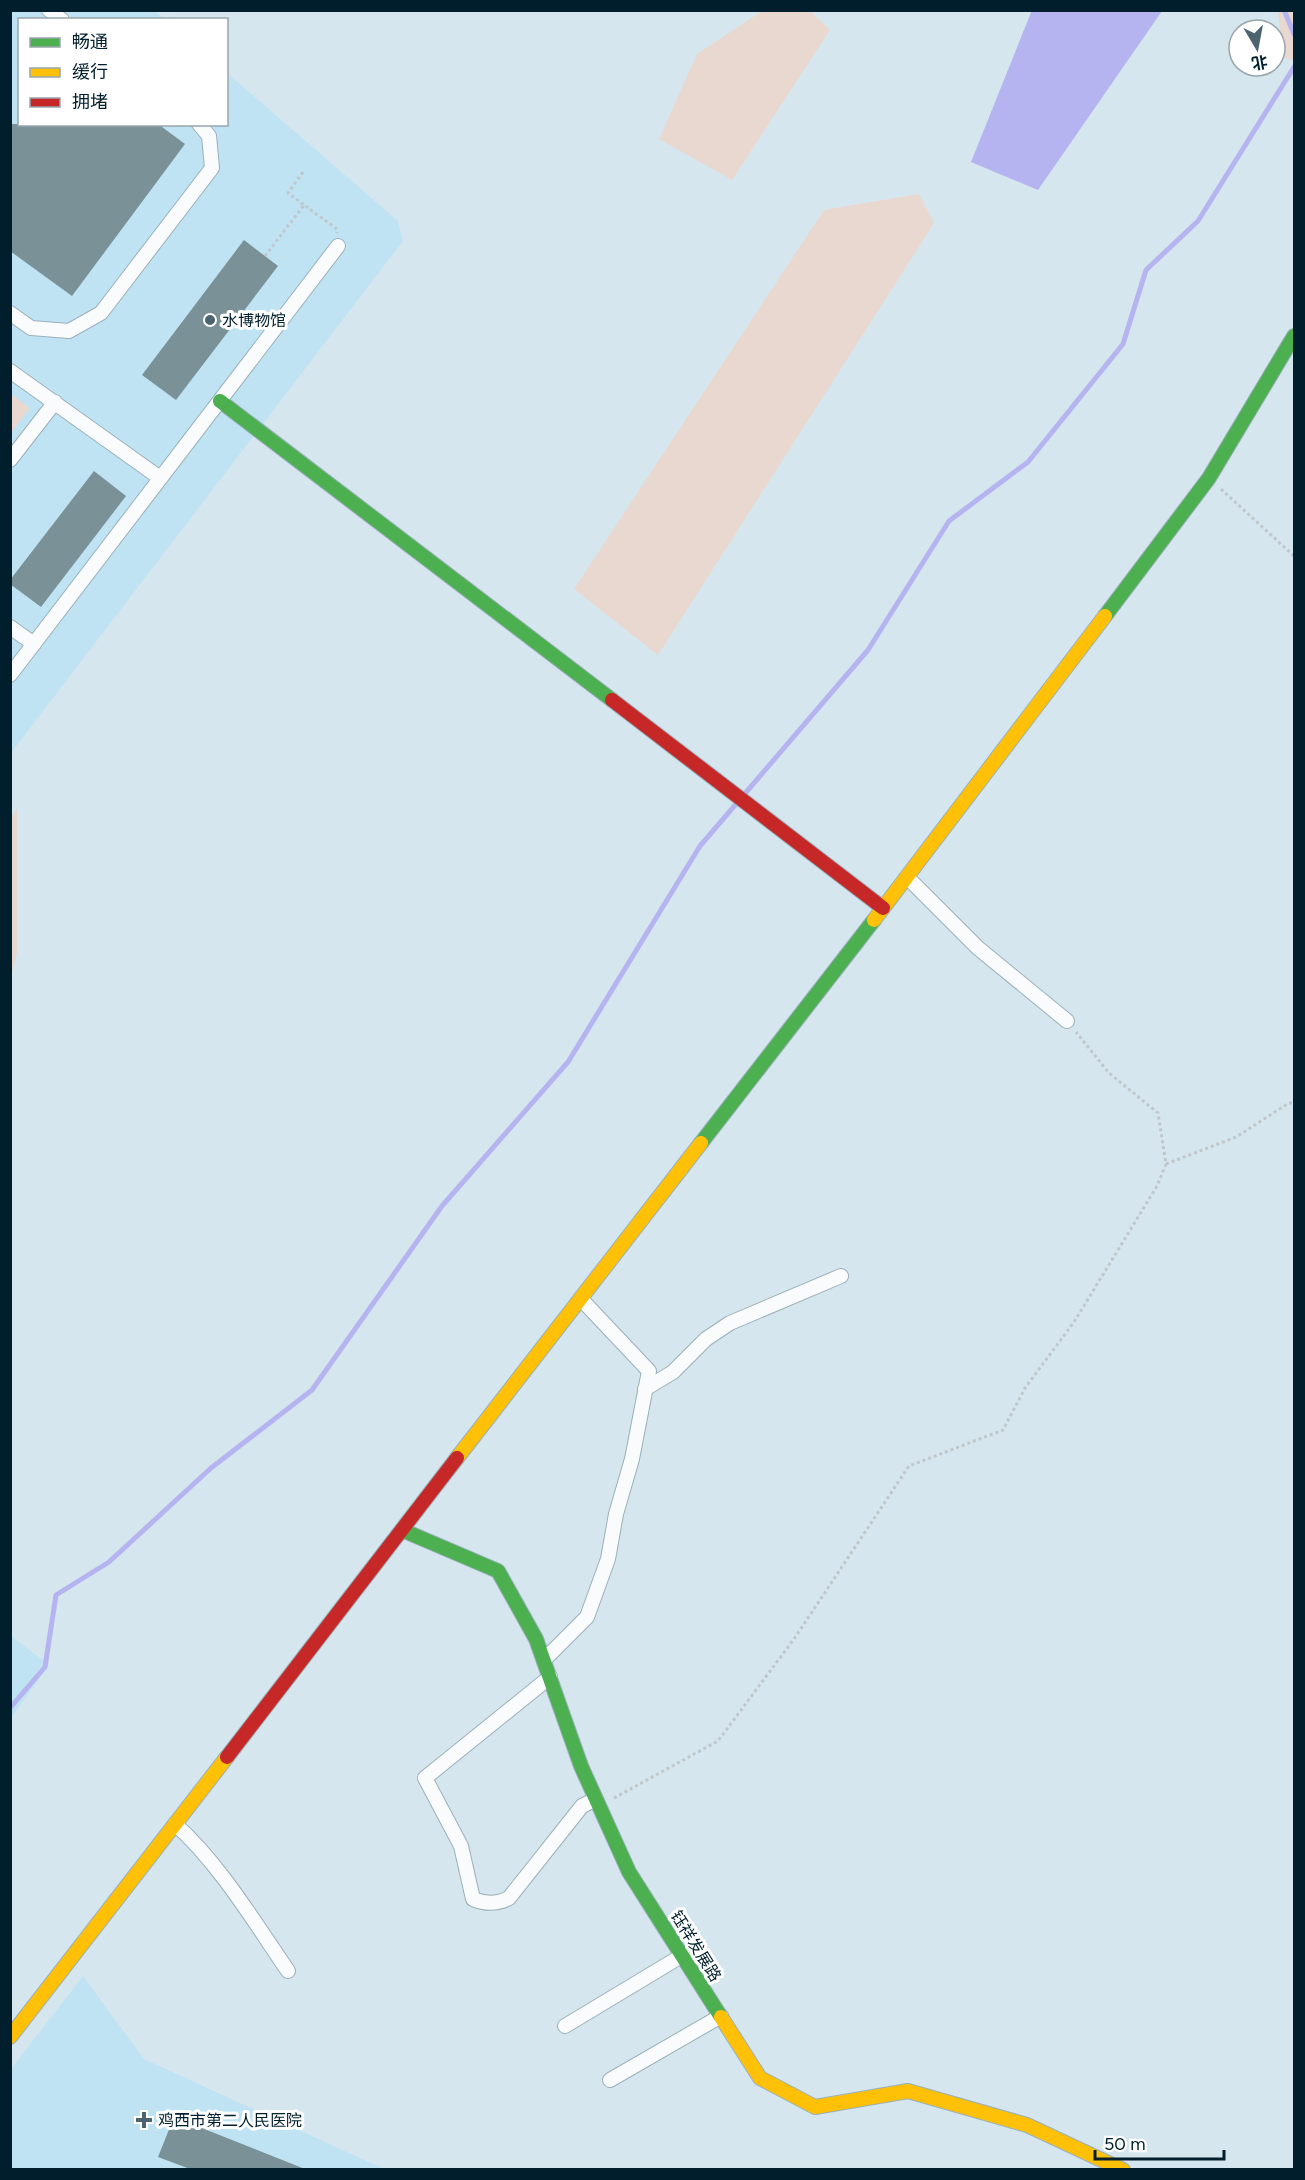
<svg xmlns="http://www.w3.org/2000/svg" width="1305" height="2180" font-family="Figtree,'Noto Sans SC',sans-serif">
	<style>
		.built { fill: #c0e3f4 }
		.green { fill: #e9d8d0 }
		.water { fill: #b5b4f0 }
		.lines { fill: none; stroke-linecap: round; stroke-linejoin: round }
		.stream { stroke: #b5b4f0; stroke-width: 5 }
		.building { fill: #7a9197 }
		.street-casing { stroke: #9ab0ba; stroke-width: 16 }
		.fast-casing { stroke: #9ab0ba; stroke-width: 16 }
		.slow-casing { stroke: #9ab0ba; stroke-width: 16 }
		.jam-casing { stroke: #9ab0ba; stroke-width: 16 }
		.path { stroke: #bfc7cb; stroke-width: 3; stroke-dasharray: 3 3; stroke-linecap: butt }
		.street { stroke: #f9fbfc; stroke-width: 14 }
		.fast { stroke: #4caf50; stroke-width: 14 }
		.slow { stroke: #ffc107; stroke-width: 14 }
		.jam { stroke: #c62828; stroke-width: 14 }
		.poi-dot { fill: #4b646f; stroke: #fff; stroke-width: 2 }
		.labels { text-anchor: middle; dominant-baseline: central; stroke-width: 6; stroke-linejoin: round; paint-order: stroke }
		.poi-label { font-size: 16px; fill: #001e2b; stroke: #fff; text-anchor: start }
		.street-label { font-size: 16px; fill: #001e2b; stroke: #fff }
	</style>
	<rect width="100%" height="100%" fill="#d6e6ee"/>
	<g class="built">
		<path d="M11,11H154L165,19L20,20V124H226L227,73L398,221L403,241L11,753Z"/>
		<path d="M11,1636L49,1665L11,1718Z"/>
		<path d="M83,1976L144,2059L384,2169H11L10,2070Z"/>
	</g>
	<g class="green">
		<path d="M762,11H810L830,30L732,180L659,139L697,54Z"/>
		<path d="M1278,11H1294V61L1283,57Z"/>
		<path d="M919,194L934,223L658,655L574,589L824,210Z"/>
		<path d="M11,394L30,408L11,433Z"/>
		<path d="M17,809V952L11,978L10,818Z"/>
	</g>
	<path class="water" d="M1032,10L1162,11L1038,190L971,162Z"/>
	<g class="lines">
		<g class="stream">
			<path d="M1284,10L1294,34"/>
			<path d="M10,1708L45,1667L56,1595L109,1562L211,1468L312,1390L442,1206L568,1062L700,846L868,650L949,521L1028,462L1123,344L1146,270L1198,221L1294,67"/>
		</g>
	</g>
	<g class="building">
		<path d="M10,124H158L185,144L72,296L10,251Z"/>
		<path d="M244,240L278,266L176,400L142,375Z"/>
		<path d="M94,471L126,496L41,607L10,584V580Z"/>
		<path d="M174,2117L305,2169H190L158,2157Z"/>
	</g>
	<g class="lines">
		<g class="street-casing">
			<g id="street">
				<path d="M49,10L62,20"/>
				<path d="M10,313L31,328L69,331L101,313L212,168L209,136L199,124"/>
				<path d="M10,371L160,478"/>
				<path d="M10,460L55,402"/>
				<path d="M10,627L34,644"/>
				<path d="M10,675L338,246"/>
				<path d="M907,877L978,948L1067,1021"/>
				<path d="M645,1389L673,1372L706,1339L730,1323L841,1276"/>
				<path d="M544,1660L587,1617L608,1559L616,1514L632,1459L649,1371L581,1299"/>
				<path d="M550,1677L425,1778L461,1846L473,1899C485,1904 498,1904 509,1898L582,1806L596,1799"/>
				<path d="M175,1824C219,1863 255,1923 288,1971"/>
				<path d="M565,2026L683,1955"/>
				<path d="M610,2080L721,2016"/>
			</g>
		</g>
		<g class="fast-casing">
			<g id="fast">
				<path d="M220,401L612,700"/>
				<path d="M1105,616L1209,478L1294,336"/>
				<path d="M701,1143L874,920"/>
				<path d="M402,1530L498,1571L536,1639L581,1766L629,1872L721,2017"/>
			</g>
		</g>
		<g class="slow-casing">
			<g id="slow">
				<path d="M874,920L1105,616"/>
				<path d="M457,1458L701,1143"/>
				<path d="M721,2017L760,2078L815,2107L908,2091L1027,2125L1123,2170"/>
				<path d="M10,2037L227,1757"/>
			</g>
		</g>
		<g class="jam-casing">
			<g id="jam">
				<path d="M612,700L883,908"/>
				<path d="M227,1757L457,1458"/>
			</g>
		</g>
		<g class="path">
			<path d="M303,172L288,193L304,205"/>
			<path d="M265,256L304,205L337,229V233"/>
			<path d="M1221,489L1294,556"/>
			<path d="M1166,1164L1236,1137L1289,1103H1294"/>
			<path d="M614,1798L718,1741L794,1639L909,1466L1003,1430L1025,1388L1074,1322L1157,1186L1166,1164L1158,1113L1109,1073L1076,1032"/>
		</g>
		<use href="#street" class="street"/>
		<use href="#fast" class="fast"/>
		<use href="#slow" class="slow"/>
		<use href="#jam" class="jam"/>
	</g>
	<g class="poi-dot">
		<circle cx="210" cy="320" r="6"/>
		<path d="M141 2111h6v6h6v6h-6v6h-6v-6h-6v-6h6z"/>
	</g>
	<g class="labels">
		<g class="poi-label">
			<text x="222" y="320">水博物馆</text>
			<text x="158" y="2120">鸡西市第二人民医院</text>
		</g>
		<g class="street-label">
			<text transform="translate(696 1946) rotate(58)">钰祥发展路</text>
		</g>
	</g>
	<rect width="1305" height="2180" fill="none" stroke="#001e2b" stroke-width="24"/>
	<rect x="18" y="18" width="210" height="108" fill="#ffffff" stroke="#99a5aa" stroke-width="1.5"/>
	<rect x="30" y="38" width="30" height="9" fill="#4caf50" stroke="#99a5aa" stroke-width="1.5"/>
	<text x="72" y="48" font-size="18" fill="#001e2b">畅通</text>
	<rect x="30" y="68" width="30" height="9" fill="#ffc107" stroke="#99a5aa" stroke-width="1.5"/>
	<text x="72" y="78" font-size="18" fill="#001e2b">缓行</text>
	<rect x="30" y="98" width="30" height="9" fill="#c62828" stroke="#99a5aa" stroke-width="1.5"/>
	<text x="72" y="108" font-size="18" fill="#001e2b">拥堵</text>
	<g transform="translate(1257 48) rotate(170)"><circle r="28" fill="#ffffff" stroke="#99a5aa" stroke-width="1.5"/>
	<path d="M0-4.5L10 22L0 15L-10 22Z" fill="#4b646f"/>
	<text y="-9" font-size="16" font-weight="bold" text-anchor="middle" fill="#001e2b">北</text>
	</g>
	<path d="M1095 2150v9h129v-9" fill="none" stroke="#001e2b" stroke-width="3"/>
	<text x="1104" y="2150" font-size="18" fill="#001e2b" stroke="#ffffff" stroke-width="4.5" paint-order="stroke">50 m</text>
</svg>
